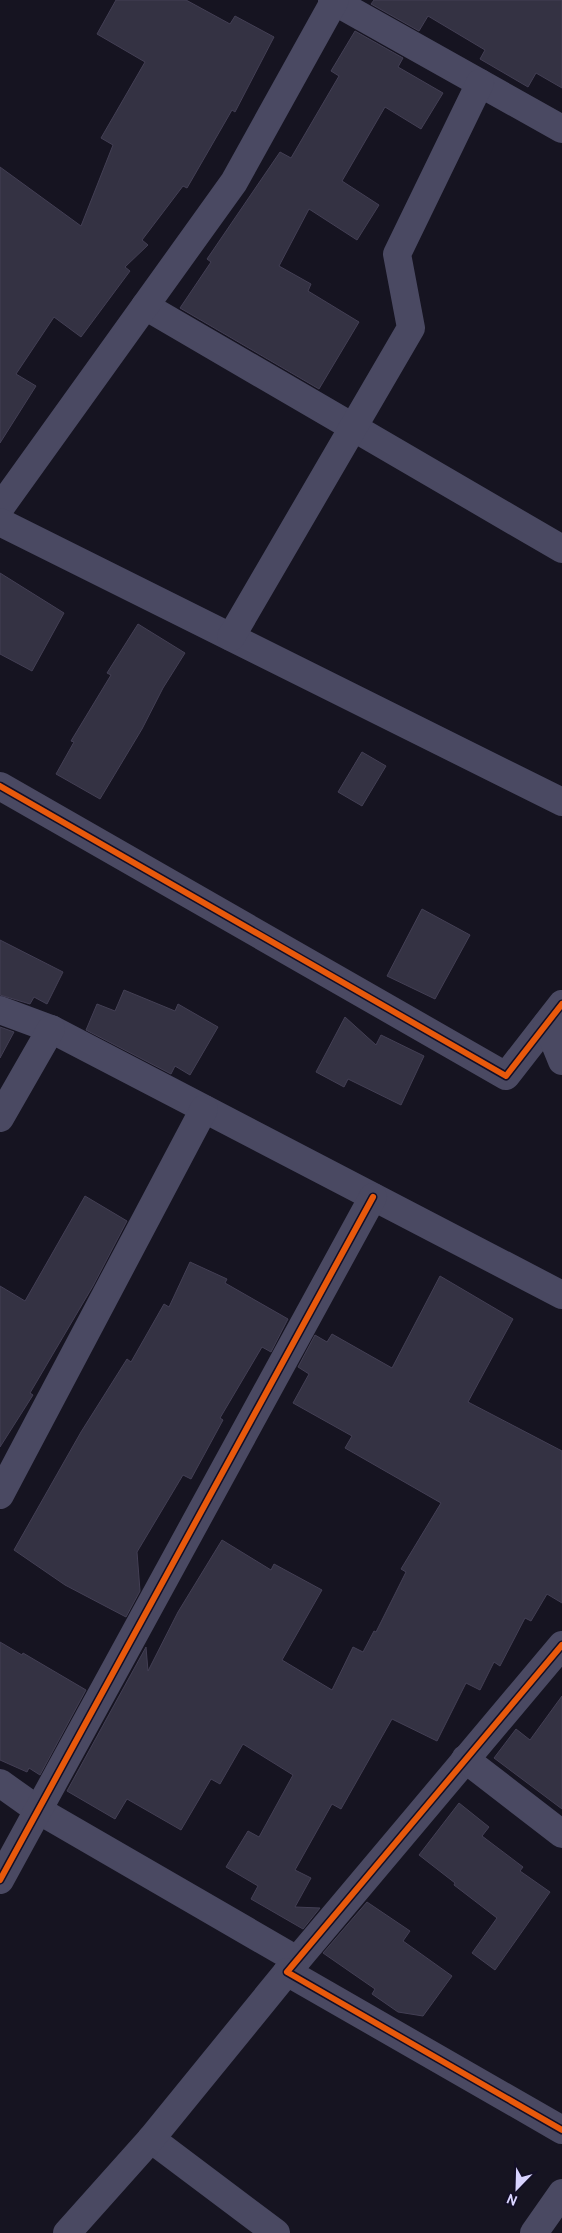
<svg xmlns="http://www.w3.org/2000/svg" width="562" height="2233" font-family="Overpass,sans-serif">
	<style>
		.building { fill: #343243; stroke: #433f54 }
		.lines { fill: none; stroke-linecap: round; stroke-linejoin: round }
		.minor { stroke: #4a4962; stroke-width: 28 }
		.cycleway-casing { stroke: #130f26; stroke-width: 9 }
		.cycleway { stroke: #e8590c; stroke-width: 6 }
	</style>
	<rect width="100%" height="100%" fill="#161421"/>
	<g class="building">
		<path d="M116,0H186L230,24L235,16L274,37L235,112L232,110L187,188L183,186L142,240L148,245L125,267L130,271L81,337L54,317L16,374L36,386L0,443V167L81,226L113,145L101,138L145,62L97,34Z"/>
		<path d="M374,0H562V88L536,73L528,87L480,59L485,50L428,16L419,31L371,4Z"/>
		<path d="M355,31L403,58L398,67L443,93L421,129L385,107L342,181L379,205L357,240L309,209L279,266L311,284L308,291L359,322L319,389L180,308L211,262L207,259L280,152L291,158L339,76L331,71Z"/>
		<path d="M0,573L64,613L32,671L0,654Z"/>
		<path d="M138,624L185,653L163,688L142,729L100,799L56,774L74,742L71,741L111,675L107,673Z"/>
		<path d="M362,752L386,766L362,806L338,792Z"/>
		<path d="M422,909L470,935L435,999L387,976Z"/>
		<path d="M0,940L63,972L47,1004L34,997L30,1004L0,995Z"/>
		<path d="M124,990L175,1011L178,1004L218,1027L190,1075L175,1066L171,1074L86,1030L97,1004L115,1011Z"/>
		<path d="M345,1017L376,1045L381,1035L424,1056L401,1105L348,1079L344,1087L316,1072Z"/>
		<path d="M0,1027L14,1032L0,1058Z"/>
		<path d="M85,1196L127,1221L93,1286L30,1393L33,1395L0,1447V1286L25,1301Z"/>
		<path d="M190,1262L227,1279L225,1283L288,1319L271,1352L262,1347L220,1418L223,1420L191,1479L183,1475L137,1552L140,1591L126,1617L65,1585L14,1550L81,1432L127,1359L131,1362L164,1304L169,1307Z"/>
		<path d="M440,1276L513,1319L468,1402L562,1451V1603L547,1594L531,1621L525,1618L500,1666L494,1662L480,1690L466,1683L437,1741L392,1719L341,1809L332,1804L295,1870L311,1878L295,1907L320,1908L303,1929L251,1899L258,1886L226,1867L248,1831L259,1837L293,1775L243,1744L220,1784L211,1779L181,1830L127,1799L115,1819L67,1791L146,1647L148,1671L178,1612L222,1540L271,1570L274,1564L322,1590L282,1660L332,1690L353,1647L363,1652L374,1631L376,1632L406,1572L401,1569L441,1503L345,1448L352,1436L293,1403L309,1374L298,1367L315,1335L327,1342L332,1334L392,1368Z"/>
		<path d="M0,1642L22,1655L23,1653L86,1690L40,1775L29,1768L27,1772L0,1760Z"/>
		<path d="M562,1696V1809L494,1758L516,1729L530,1740Z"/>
		<path d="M459,1803L489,1827L482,1836L523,1867L520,1871L550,1892L495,1970L472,1953L497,1918L454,1885L455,1883L419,1855Z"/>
		<path d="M367,1902L410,1931L403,1941L452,1976L423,2016L398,2012L372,1994L375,1989L323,1953Z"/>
	</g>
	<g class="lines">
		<g class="minor">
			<path d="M332,0L562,129"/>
			<path d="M145,306L562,549"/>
			<path d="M0,508L234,182L335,0"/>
			<path d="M0,522L562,802"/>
			<path d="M231,637L411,328L397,254L480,83"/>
			<path d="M0,786L506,1076L562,1004"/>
			<path d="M0,1010L51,1029L562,1295"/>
			<path d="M547,1024L562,1061"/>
			<path d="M0,1118L51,1029"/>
			<path d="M0,1495L204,1109"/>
			<path d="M562,1645L287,1972L562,2130"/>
			<path d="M465,1759L562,1834"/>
			<path d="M0,1783L38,1810L297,1960"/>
			<path d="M0,1880L373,1197"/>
			<path d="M151,2139L276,2233"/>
			<path d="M67,2233L151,2139L287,1972"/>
			<path d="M534,2233L562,2193"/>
		</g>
		<g class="cycleway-casing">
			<g id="cycleway">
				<path d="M0,786L506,1076L562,1004"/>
				<path d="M562,1645L287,1972L562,2130"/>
				<path d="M0,1880L373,1197"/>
			</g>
		</g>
		<use href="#cycleway" class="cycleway"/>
	</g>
	<g transform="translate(517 2188) rotate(203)" stroke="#130f26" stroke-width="4" paint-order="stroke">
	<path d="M0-4L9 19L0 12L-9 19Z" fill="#d9d4ff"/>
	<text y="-8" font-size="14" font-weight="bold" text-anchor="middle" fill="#d9d4ff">N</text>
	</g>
</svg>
